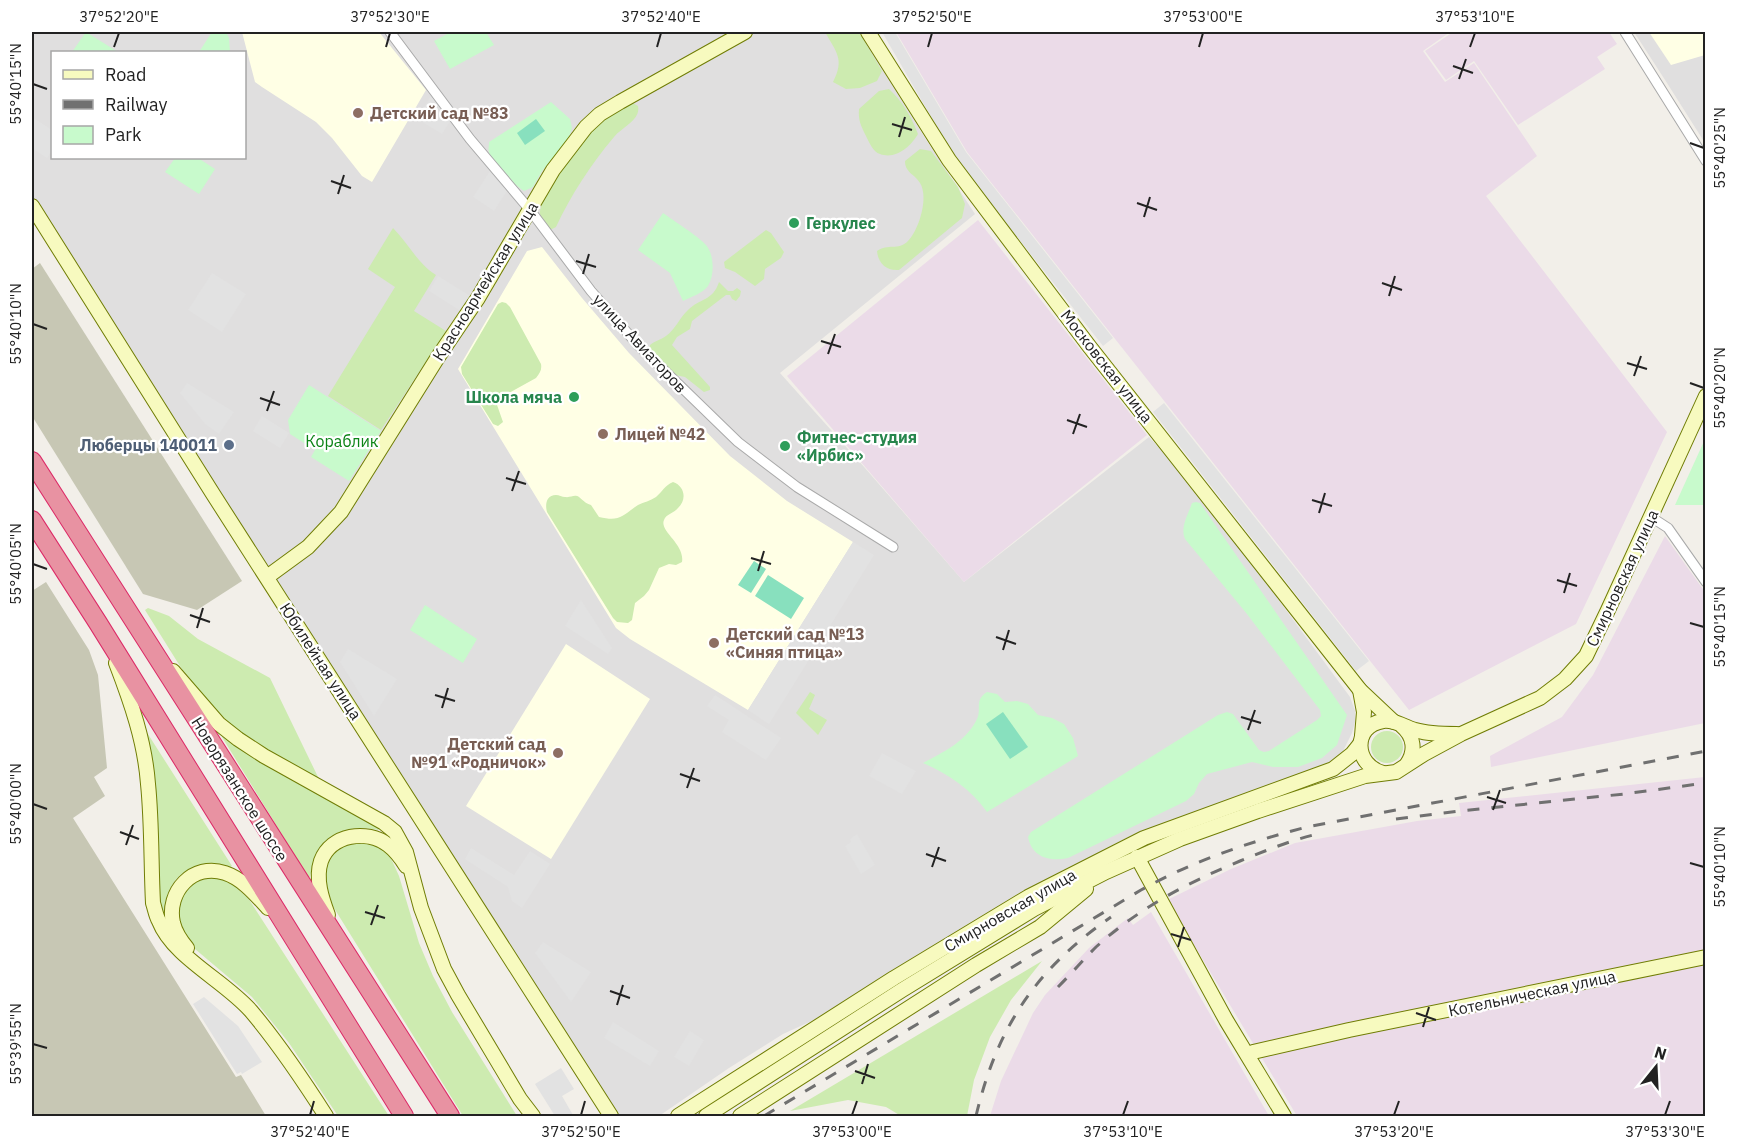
<svg xmlns="http://www.w3.org/2000/svg" width="1737" height="1148" font-family="'IBM Plex Sans',sans-serif">
	<style>
		.residential { fill: #e0dfdf; fill-rule: evenodd }
		.industrial { fill: #ebdbe8 }
		.education { fill: #ffffe5 }
		.construction { fill: #c7c7b4 }
		.grass { fill: #cdebb0 }
		.park { fill: #c8facc }
		.pitch { fill: #88e0be }
		.parking { fill: #e2e2e2 }
		.lines { fill: none; stroke-linecap: round; stroke-linejoin: round }
		.street-casing { stroke: #a9a9a9; stroke-width: 11 }
		.secondary-casing { stroke: #707d05; stroke-width: 16 }
		.highway-casing { stroke: #dc2a67; stroke-width: 20 }
		.street { stroke: #fff; stroke-width: 9 }
		.secondary { stroke: #f7fabf; stroke-width: 14 }
		.highway { stroke: #e892a2; stroke-width: 18 }
		.rail { stroke: #707070; stroke-width: 3; stroke-dasharray: 12 12; stroke-linecap: butt }
		.ticks { fill: none; stroke: #222; stroke-width: 2 }
		.education-dot { fill: #8d6e63; stroke: #fff; stroke-width: 2 }
		.leisure-dot { fill: #2e9e5b; stroke: #fff; stroke-width: 2 }
		.service-dot { fill: #5c6f8a; stroke: #fff; stroke-width: 2 }
		.labels { text-anchor: middle; dominant-baseline: central; stroke-width: 4.5; stroke-linejoin: round; paint-order: stroke }
		.education-label { font-size: 16px; font-weight: bold; fill: #785e54; stroke: #fff; text-anchor: start }
		.leisure-label { font-size: 16px; font-weight: bold; fill: #27864d; stroke: #fff; text-anchor: start }
		.street-label { font-size: 16px; fill: #222; stroke: #fff }
		.park-label { font-size: 16px; fill: #0c8416; stroke: #fff }
		.service-label { font-size: 16px; font-weight: bold; fill: #4e5e75; stroke: #fff; text-anchor: end }
		.neatline { fill: none; stroke: #222; stroke-width: 2 }
		.ticks-label { font-size: 15px; text-anchor: middle; fill: #222 }
	</style>
	<rect width="100%" height="100%" fill="#f2efe9"/>
	<g class="residential">
		<path d="M32,32H859L927,141L975,214L780,373L865,468L964,582L1149,437L1183,473L1222,523L1350,697L1355,711V722L1352,733L1342,753L1330,765L1127,838L1010,899L816,1019L783,1034L729,1068L659,1116H617L32,200ZM52,52H244V158H52Z"/>
		<path d="M1634,32H1705V143L1667,83Z"/>
	</g>
	<g class="industrial">
		<path d="M896,32H1450L1423,51L1445,82L1474,63L1537,156L1486,196L1667,432L1576,624L1409,710L967,152Z"/>
		<path d="M1453,32H1609L1617,44L1597,57L1605,69L1518,125L1474,61L1446,80L1425,51Z"/>
		<path d="M978,220L1147,435L964,582L787,376Z"/>
		<path d="M1665,536L1705,592V723L1491,767L1490,756L1562,717L1593,675Z"/>
		<path d="M1705,777V950L1254,1045L1167,900L1231,869L1295,843L1417,821L1461,816L1459,803Z"/>
		<path d="M1151,912L1269,1116H990L1001,1081L1033,1013L1045,995L1089,948L1128,918L1133,925Z"/>
		<path d="M1705,962V1116H1297L1260,1055Z"/>
	</g>
	<g class="education">
		<path d="M242,32H379L426,90L372,182L362,176L332,138L316,122L262,87L255,82Z"/>
		<path d="M1649,32H1705V55L1671,65Z"/>
		<path d="M542,247L582,298L629,353L730,456L787,501L853,542L748,710L630,639L616,628L458,369L527,251Z"/>
		<path d="M566,644L650,699L551,859L466,806Z"/>
	</g>
	<g class="construction">
		<path d="M40,263L242,581L197,610L143,594L32,416V269Z"/>
		<path d="M46,582L89,650L98,675L107,768L94,777L105,796L73,818L236,1077L241,1075L266,1116H32V591Z"/>
	</g>
	<g class="grass">
		<path d="M825,32H859L882,71L877,81L860,88L846,89L833,82C845,59 836,52 825,32Z"/>
		<path d="M889,89C903,102 911,116 918,134C911,146 896,160 880,154C873,152 869,142 866,136C861,126 858,120 859,109L879,91Z"/>
		<path d="M633,103L638,106C641,120 622,127 614,137C591,164 571,195 556,227L550,230C546,225 541,221 540,215C539,207 544,200 547,193C564,159 595,115 633,103Z"/>
		<path d="M920,149L931,151L958,187L965,204L962,218L899,270C886,271 878,263 877,251C888,243 898,251 908,241C919,230 929,197 920,183C915,174 905,173 905,161Z"/>
		<path d="M393,228C409,244 417,263 436,275L414,311L446,331L381,430L328,396L395,287L368,269Z"/>
		<path d="M766,230L771,233L784,252L781,258L765,269L764,279L755,286L735,272L725,268L724,262Z"/>
		<path d="M719,282L728,291H733L737,288L741,291L740,296L736,301L732,299L730,295H726L692,321L690,329L677,337L672,345L710,387V390L704,392L685,377L675,375L649,349L650,345C654,341 661,340 666,336C676,329 679,318 688,310C700,298 713,301 719,282Z"/>
		<path d="M502,302L506,303L510,307L541,364C542,370 540,373 536,378L500,398L497,405L503,422L498,426L493,424L462,374L461,367L498,304Z"/>
		<path d="M673,482C685,486 687,500 678,508C674,513 666,514 664,520C659,531 685,544 682,562L676,565L669,564L659,568L649,590L644,596L635,603L632,620L628,623L617,622L613,618L547,512C545,505 546,495 556,495C559,495 562,497 565,497C571,498 574,494 579,497C584,501 585,503 591,505L599,517C620,522 622,516 638,505C644,502 650,501 656,497C663,491 664,486 673,482Z"/>
		<path d="M148,608L169,616L198,639L270,678L319,779L317,780L265,751L221,719L188,679L145,610Z"/>
		<path d="M810,692L815,695L809,709L827,720L818,735L796,713Z"/>
		<path d="M146,731L232,866L229,868C189,856 162,880 165,921L159,905Z"/>
		<circle cx="1387" cy="747" r="16"/>
		<path d="M222,737H224L261,762L378,827L379,829L378,830C355,825 327,830 316,854C313,861 312,869 310,877H308Z"/>
		<path d="M351,841L375,843L389,854L399,876L419,943L433,976L452,1012L517,1116H463L329,900C324,887 320,866 331,854C335,849 345,845 351,841Z"/>
		<path d="M213,876L229,881L248,898L389,1116H338L289,1043L252,997L195,949L186,938L181,928L177,911L181,895L198,879Z"/>
		<path d="M1042,961L1011,1000L990,1037L974,1080L967,1116H901L886,1107L848,1100L790,1111Z"/>
	</g>
	<g class="park">
		<path d="M86,32L118,52H72Z"/>
		<path d="M212,32H226L229,38L230,52H199Z"/>
		<path d="M451,32H486L494,45L450,69L434,41Z"/>
		<path d="M551,102L570,119L572,128L568,140L542,171L533,187L524,191C513,184 493,165 489,153C488,149 489,146 489,142Z"/>
		<path d="M175,158H198L215,169L199,194L165,172Z"/>
		<path d="M663,213C674,221 698,236 706,245C714,254 715,275 708,286C703,293 691,297 683,301L670,273L638,250Z"/>
		<path d="M309,385L381,431L349,481L311,457L315,450L290,434L288,420Z"/>
		<path d="M1705,439V505H1675Z"/>
		<path d="M1196,502L1200,503L1347,715L1337,745L1322,758L1298,767H1273L1252,762L1207,774L1199,783L1194,794L1186,801L1068,858C1049,862 1032,857 1028,837L1031,832L1218,715L1227,712L1233,714L1259,750L1264,752L1269,751L1317,720L1321,716L1320,710L1247,614L1185,539C1180,527 1188,515 1192,503Z"/>
		<path d="M425,605L477,639L463,663L410,630Z"/>
		<path d="M987,692L997,694L1005,702L1017,701L1028,704L1038,715L1052,718L1064,724L1073,738L1078,756L987,812C971,789 948,774 923,763C943,752 964,743 976,721C983,709 973,701 987,692Z"/>
	</g>
	<g class="pitch">
		<path d="M536,119L545,131L525,145L517,133Z"/>
		<path d="M754,561L766,569L751,593L738,585Z"/>
		<path d="M768,575L804,598L791,619L755,596Z"/>
		<path d="M1003,712L1028,747L1010,759L986,724Z"/>
	</g>
	<g class="parking">
		<path d="M882,32H895L966,152L1113,338L1103,346L955,158Z"/>
		<path d="M432,94L451,120L442,134L417,119Z"/>
		<path d="M32,117L52,130V150L47,158L32,148Z"/>
		<path d="M490,171L507,191L494,211L473,197Z"/>
		<path d="M212,273L246,294L222,332L188,310Z"/>
		<path d="M438,276L472,297L462,312L429,291Z"/>
		<path d="M187,383L234,412L219,434L205,424L180,393Z"/>
		<path d="M1164,403L1369,661L1356,671L1153,412Z"/>
		<path d="M262,416L289,433L280,448L253,431Z"/>
		<path d="M853,542L874,555L769,724L748,710Z"/>
		<path d="M581,600L612,648L608,654L565,626Z"/>
		<path d="M348,649L397,679L374,716L340,662Z"/>
		<path d="M715,695L781,738L766,760L722,732L729,720L707,706Z"/>
		<path d="M882,753L916,771L902,794L869,776Z"/>
		<path d="M857,834L875,865L861,874L845,846L851,842L850,839Z"/>
		<path d="M471,848L514,875L530,851L550,864L522,908L512,901L508,887L465,859Z"/>
		<path d="M543,942L591,972L571,1002L535,953Z"/>
		<path d="M204,997L238,1026L262,1062L242,1074L241,1072L237,1074L193,1004Z"/>
		<path d="M613,1022L659,1051L650,1066L604,1038Z"/>
		<path d="M690,1031L704,1040L689,1066L674,1057Z"/>
		<path d="M561,1068L574,1089L562,1096L573,1115L570,1116H555L535,1084Z"/>
	</g>
	<g class="lines">
		<g class="street-casing">
			<g id="street">
				<path d="M390,32L470,139L530,210L591,291L637,344L738,442L797,487L893,547"/>
				<path d="M1625,32L1706,161"/>
				<path d="M1651,517L1668,528L1706,582"/>
			</g>
		</g>
		<g class="secondary-casing">
			<g id="secondary">
				<path d="M868,32L949,160L1089,346L1360,690L1394,722"/>
				<path d="M32,206L213,494L611,1116"/>
				<path d="M267,577L308,547L341,512L438,357L478,298L553,170L586,127L600,114L620,102L745,32"/>
				<path d="M116,663C131,702 145,742 148,784C152,823 151,864 153,903C155,909 156,916 159,921C173,957 225,981 251,1011C279,1044 303,1080 326,1116"/>
				<path d="M173,671L219,724L238,739L264,756L384,823L395,832L406,852L421,908L444,969L458,995L520,1099L533,1116"/>
				<path d="M1360,690L1364,712L1362,736"/>
				<path d="M1402,726C1414,736 1416,751 1407,764"/>
				<path d="M1383,773C1354,765 1352,726 1383,721C1394,719 1404,727 1415,730C1428,734 1442,734 1457,734"/>
				<path d="M1137,857L1226,1020L1284,1116"/>
				<path d="M328,915C322,899 315,879 321,861C331,834 367,829 388,845C396,851 401,858 406,866"/>
				<path d="M187,948C181,941 175,931 173,923C166,892 193,862 225,873C243,879 256,895 268,908"/>
				<path d="M1253,1052L1349,1030L1706,957"/>
				<path d="M678,1116L894,978L1028,897L1144,838L1333,769L1352,754L1360,744"/>
				<path d="M706,1116L902,990L1034,909L1106,872L1180,839L1258,811L1365,776L1396,772L1424,754L1461,734L1540,698L1565,679L1586,656L1608,610L1706,396"/>
				<path d="M740,1116L976,965L1040,927L1086,889"/>
			</g>
		</g>
		<g class="highway-casing">
			<g id="highway">
				<path d="M32,461L450,1116"/>
				<path d="M32,520L98,623L404,1116"/>
			</g>
		</g>
		<use href="#street" class="street"/>
		<use href="#secondary" class="secondary"/>
		<use href="#highway" class="highway"/>
		<g class="rail">
			<path d="M1396,819L1460,811L1624,794L1706,783"/>
			<path d="M1058,987C1071,974 1083,960 1096,947C1139,908 1187,883 1240,861C1267,850 1294,839 1322,833"/>
			<path d="M764,1116L1141,890C1193,861 1249,842 1307,827L1706,751"/>
			<path d="M976,1116C997,1027 1036,969 1111,917"/>
		</g>
	</g>
	<path class="ticks" d="M114,47L119,33M386,47L390,33M657,47L661,33M928,47L932,33M1199,47L1203,33M1470,47L1475,33M1453,66L1473,73M1459,79L1466,59M33,84L47,89M892,124L912,130M899,137L905,117M1690,143L1704,148M331,181L351,188M338,194L344,175M1137,203L1157,210M1144,217L1150,197M576,261L596,267M583,274L589,254M1382,283L1402,290M1389,296L1395,276M33,324L47,329M821,341L841,347M828,354L835,334M1627,363L1647,369M1634,376L1641,356M1690,383L1704,388M260,398L280,405M267,411L274,391M1067,420L1087,427M1073,434L1080,414M506,478L526,484M512,491L519,471M1312,500L1332,506M1319,513L1325,493M751,558L771,564M33,564L47,569M758,571L764,551M1557,580L1577,586M1564,593L1570,573M190,615L210,622M1690,623L1704,627M197,628L203,608M996,637L1016,644M1003,650L1009,630M435,695L455,701M442,708L448,688M1241,717L1261,723M1248,730L1255,710M680,774L700,781M687,788L694,768M1487,797L1506,803M33,804L47,809M1493,810L1500,790M120,832L139,839M126,845L133,825M926,854L946,861M1690,863L1704,867M932,867L939,847M365,912L385,918M371,925L378,905M1171,934L1191,940M1178,947L1184,927M610,991L630,998M617,1005L623,985M1416,1013L1436,1020M1423,1027L1429,1007M33,1044L47,1048M855,1071L875,1078M862,1084L868,1064M310,1115L314,1101M581,1115L585,1101M852,1115L857,1101M1123,1115L1128,1101M1394,1115L1399,1101M1665,1115L1670,1101"/>
	<g class="education-dot">
		<circle cx="358" cy="113" r="6"/>
		<circle cx="603" cy="434" r="6"/>
		<circle cx="714" cy="643" r="6"/>
		<circle cx="558" cy="753" r="6"/>
	</g>
	<g class="leisure-dot">
		<circle cx="794" cy="223" r="6"/>
		<circle cx="574" cy="397" r="6"/>
		<circle cx="785" cy="446" r="6"/>
	</g>
	<circle class="service-dot" cx="229" cy="445" r="6"/>
	<g class="labels">
		<g class="education-label">
			<text x="370" y="113">Детский сад №83</text>
			<text x="615" y="434">Лицей №42</text>
			<text x="726" y="634">Детский сад №13<tspan x="726" dy="18">«Синяя птица»</tspan></text>
			<text x="546" y="744" text-anchor="end">Детский сад<tspan x="546" dy="18">№91 «Родничок»</tspan></text>
		</g>
		<g class="leisure-label">
			<text x="806" y="223">Геркулес</text>
			<text x="562" y="397" text-anchor="end">Школа мяча</text>
			<text x="797" y="437">Фитнес-студия<tspan x="797" dy="18">«Ирбис»</tspan></text>
		</g>
		<g class="street-label">
			<text transform="translate(485 281) rotate(-58)">Красноармейская улица</text>
			<text transform="translate(640 343) rotate(47)">улица Авиаторов</text>
			<text transform="translate(1107 366) rotate(52)">Московская улица</text>
			<text transform="translate(1622 578) rotate(-65)">Смирновская улица</text>
			<text transform="translate(321 661) rotate(57)">Юбилейная улица</text>
			<text transform="translate(240 789) rotate(58)">Новорязанское шоссе</text>
			<text transform="translate(1010 910) rotate(-30)">Смирновская улица</text>
			<text transform="translate(1532 993) rotate(-12)">Котельническая улица</text>
		</g>
		<g class="park-label">
			<text x="342" y="441">Кораблик</text>
		</g>
		<g class="service-label">
			<text x="217" y="445">Люберцы 140011</text>
		</g>
	</g>
	<rect width="1737" height="1148" fill="none" stroke="#ffffff" stroke-width="66"/>
	<rect x="51" y="51" width="195" height="108" fill="#ffffff" stroke="#a7a7a7" stroke-width="1.5"/>
	<rect x="63" y="70" width="30" height="9" fill="#f7fabf" stroke="#a7a7a7" stroke-width="1.5"/>
	<text x="105" y="81" font-size="18" fill="#222222">Road</text>
	<rect x="63" y="100" width="30" height="9" fill="#707070" stroke="#a7a7a7" stroke-width="1.5"/>
	<text x="105" y="111" font-size="18" fill="#222222">Railway</text>
	<rect x="63" y="126" width="30" height="18" fill="#c8facc" stroke="#a7a7a7" stroke-width="1.5"/>
	<text x="105" y="141" font-size="18" fill="#222222">Park</text>
	<g transform="translate(1656 1067) rotate(18)" stroke="#ffffff" stroke-width="4.5" paint-order="stroke">
	<path d="M0-4.5L10 22L0 15L-10 22Z" fill="#222222"/>
	<text y="-9" font-size="16" font-weight="bold" text-anchor="middle" fill="#222222">N</text>
	</g>
	<rect x="33" y="33" width="1671" height="1082" class="neatline"/>
	<g class="ticks-label">
		<text x="119" y="22">37°52'20"E</text>
		<text x="390" y="22">37°52'30"E</text>
		<text x="661" y="22">37°52'40"E</text>
		<text x="932" y="22">37°52'50"E</text>
		<text x="1203" y="22">37°53'00"E</text>
		<text x="1475" y="22">37°53'10"E</text>
		<text transform="translate(16 84) rotate(-90)" y="5">55°40'15"N</text>
		<text transform="translate(1720 148) rotate(-90)" y="5">55°40'25"N</text>
		<text transform="translate(16 324) rotate(-90)" y="5">55°40'10"N</text>
		<text transform="translate(1720 388) rotate(-90)" y="5">55°40'20"N</text>
		<text transform="translate(16 564) rotate(-90)" y="5">55°40'05"N</text>
		<text transform="translate(1720 627) rotate(-90)" y="5">55°40'15"N</text>
		<text transform="translate(16 804) rotate(-90)" y="5">55°40'00"N</text>
		<text transform="translate(1720 867) rotate(-90)" y="5">55°40'10"N</text>
		<text transform="translate(16 1044) rotate(-90)" y="5">55°39'55"N</text>
		<text x="310" y="1137">37°52'40"E</text>
		<text x="581" y="1137">37°52'50"E</text>
		<text x="852" y="1137">37°53'00"E</text>
		<text x="1123" y="1137">37°53'10"E</text>
		<text x="1394" y="1137">37°53'20"E</text>
		<text x="1665" y="1137">37°53'30"E</text>
	</g>
</svg>
